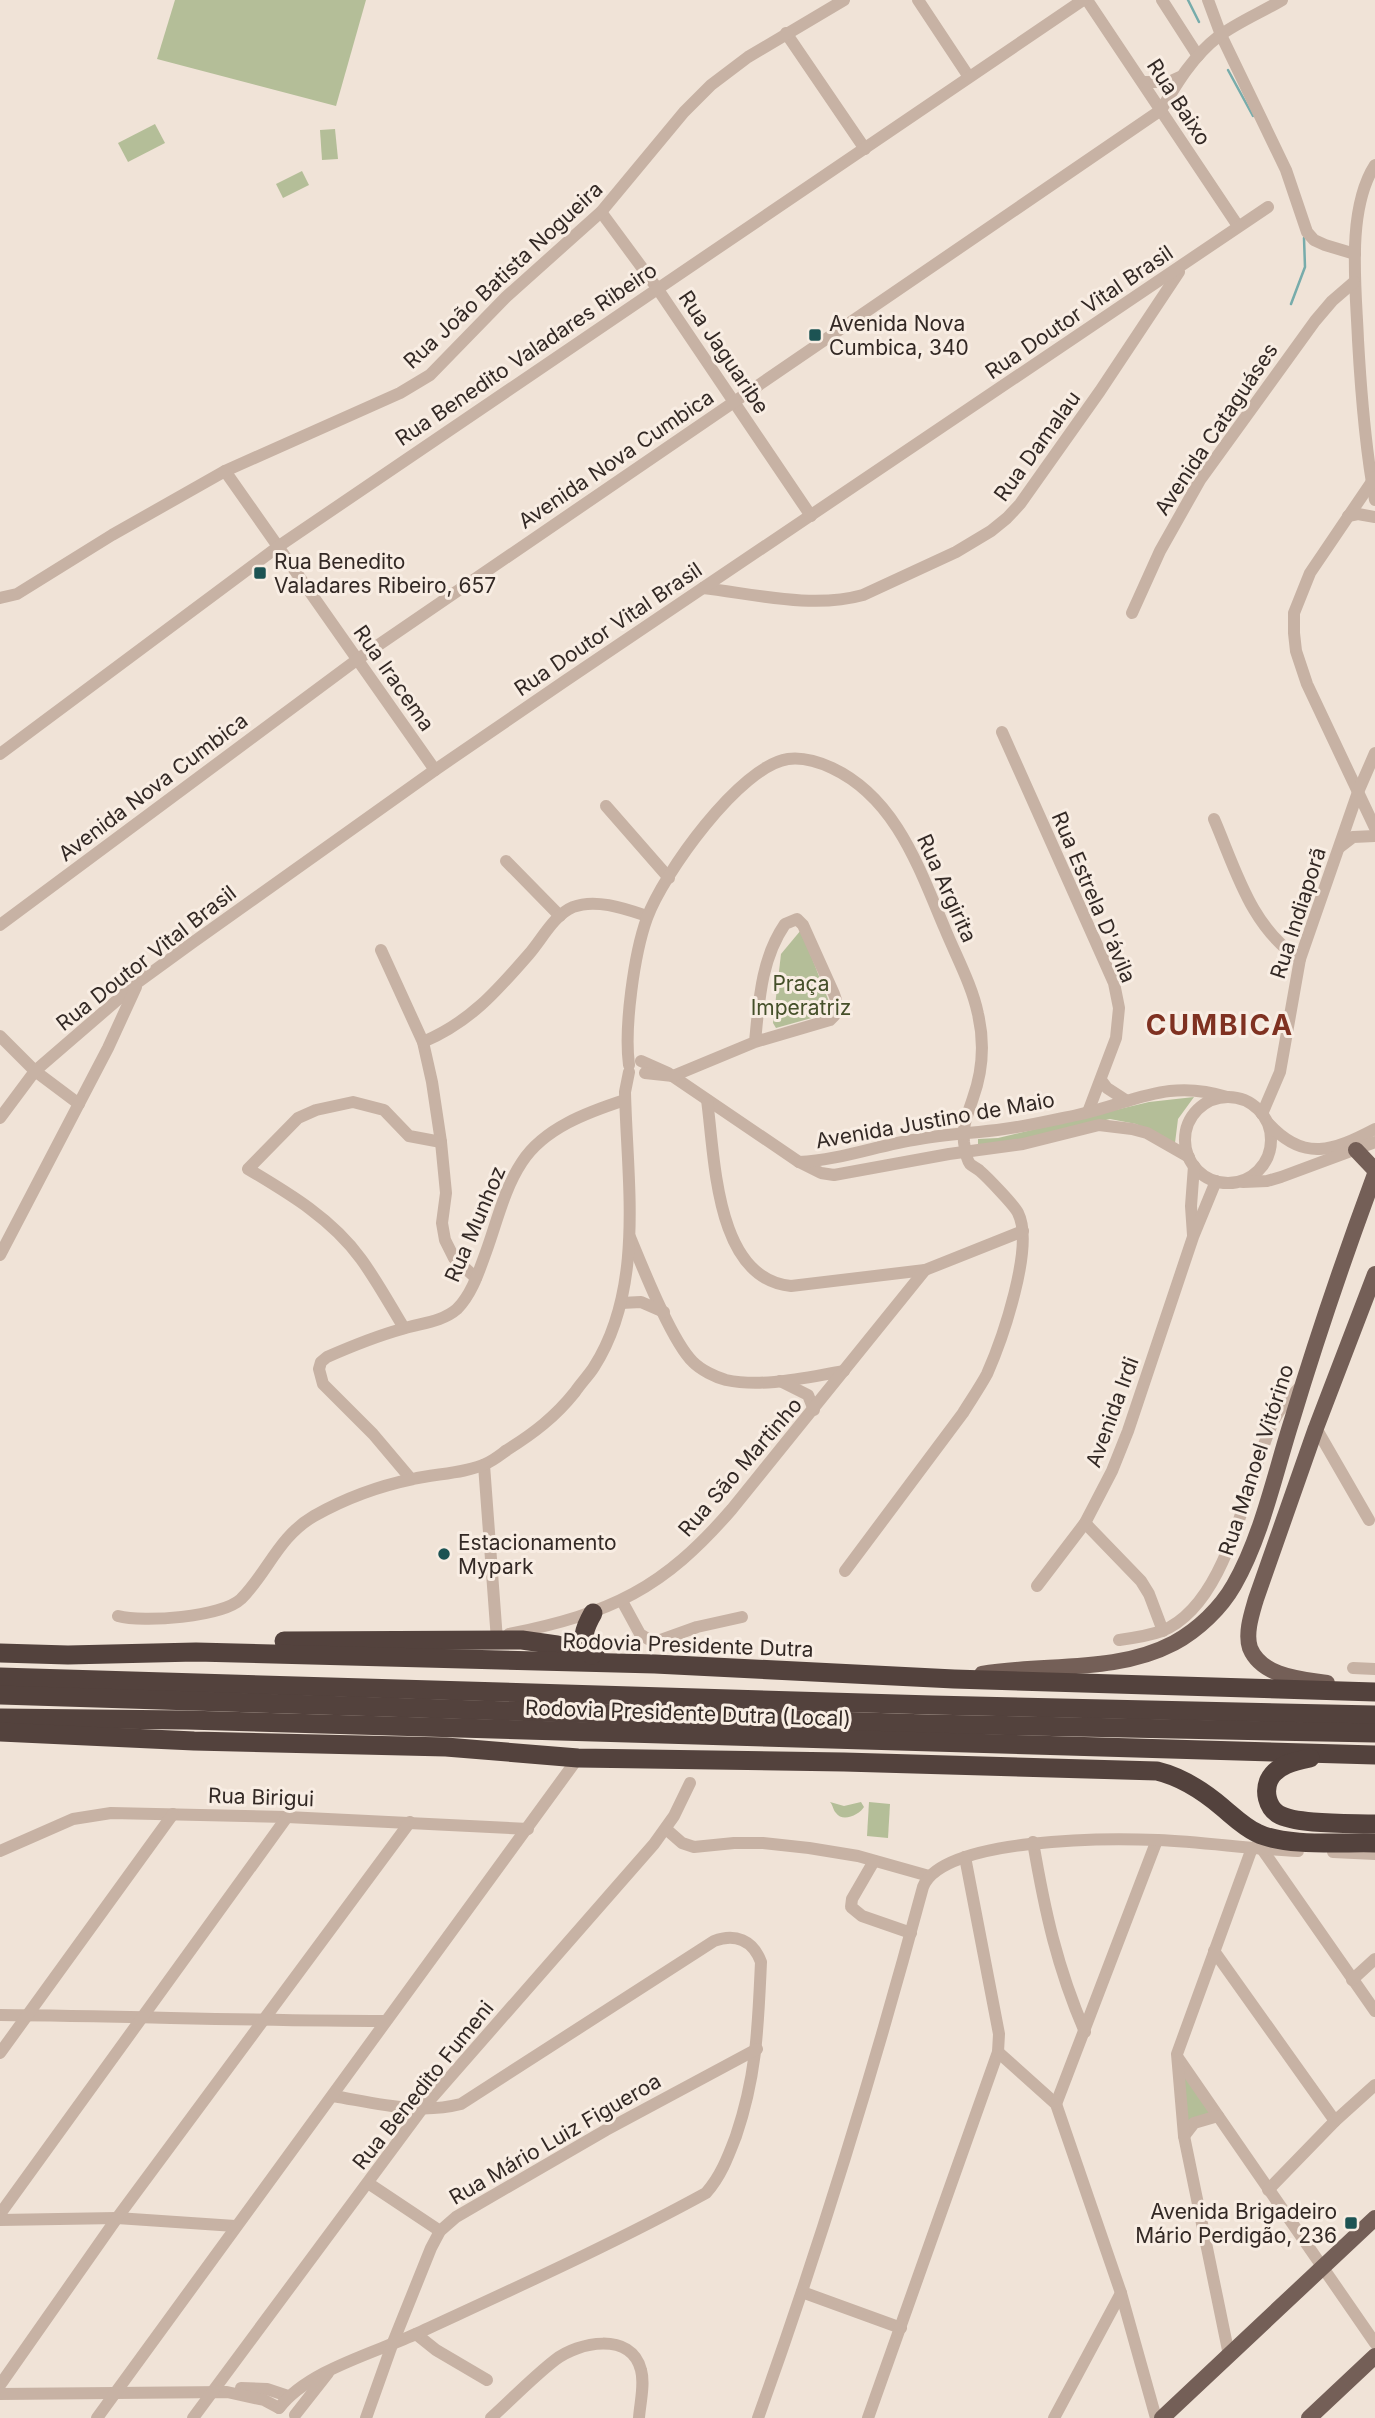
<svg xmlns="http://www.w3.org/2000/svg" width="1375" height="2418" font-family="Inter,sans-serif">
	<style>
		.green { fill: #b4be98 }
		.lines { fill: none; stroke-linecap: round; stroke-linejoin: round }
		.stream { stroke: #77acab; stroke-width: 2.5 }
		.minor { stroke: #c7b2a4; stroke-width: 12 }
		.major { stroke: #745f57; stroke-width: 16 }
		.highway { stroke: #53423d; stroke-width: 19 }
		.poi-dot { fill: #1c5353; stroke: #f8ede3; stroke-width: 2.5 }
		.labels { text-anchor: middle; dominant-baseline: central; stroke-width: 6; stroke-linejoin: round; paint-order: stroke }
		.street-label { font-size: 21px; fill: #332925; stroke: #f8ede3 }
		.poi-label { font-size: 21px; fill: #332925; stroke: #f8ede3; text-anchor: start }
		.park-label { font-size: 21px; fill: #45502a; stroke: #f8ede3 }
		.district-label { font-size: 28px; font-weight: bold; letter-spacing: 2px; fill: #7f3121; stroke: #f8ede3 }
	</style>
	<rect width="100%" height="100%" fill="#f0e3d7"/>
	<g class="green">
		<path d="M175,0H366L336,106L157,59Z"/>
		<path d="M155,124L165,143L128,162L118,143Z"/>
		<path d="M335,129L338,159L322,160L320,130Z"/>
		<path d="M302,171L309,185L283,198L276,184Z"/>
		<path d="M801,930L833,1012L776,1028L773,1023L781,954Z"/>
		<path d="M1194,1097L1178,1119L1175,1143L1136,1124L1110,1119L1001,1145L978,1146V1139L998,1138L1149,1102Z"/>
		<path d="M830,1802L844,1806L861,1802L864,1807C860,1814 843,1823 836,1813C833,1810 833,1805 830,1802Z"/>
		<path d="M869,1802L890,1804L888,1838L867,1836Z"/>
		<path d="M1183,2072L1215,2116C1201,2116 1193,2114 1186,2128Z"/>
	</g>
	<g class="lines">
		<g class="stream">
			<path d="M1188,0L1199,22"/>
			<path d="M1228,70L1253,116"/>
			<path d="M1291,304L1305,267L1304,238"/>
		</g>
		<g class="minor">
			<path d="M918,0L969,77"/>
			<path d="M1087,0L1238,226"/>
			<path d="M1162,0L1198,56"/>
			<path d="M1208,0L1221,35L1286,170L1307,232L1314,240L1325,245L1355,254"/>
			<path d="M786,33L865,149"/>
			<path d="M1143,82H1169L1180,77"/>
			<path d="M1375,165C1346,210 1356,288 1358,340C1361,394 1365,447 1375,500"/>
			<path d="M601,212L657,288L811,516"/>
			<path d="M225,471L435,770"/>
			<path d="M1375,477L1310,573L1294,613V633L1296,651L1307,684L1375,828"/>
			<path d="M1348,516L1358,514L1375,517"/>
			<path d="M703,588C754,594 813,609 863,595L956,552L991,531L1007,518L1020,504L1100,391L1179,272"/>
			<path d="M0,598L17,594L112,535L225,471L400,393L430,375L506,297L601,212L684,112L711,85L748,57L844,0"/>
			<path d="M1132,613L1160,551L1200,480L1315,321L1332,301L1354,282"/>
			<path d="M1002,732L1114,983L1119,1008L1116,1038L1088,1112"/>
			<path d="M0,754L279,546L1083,0"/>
			<path d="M606,806L669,878"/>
			<path d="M1214,819C1236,870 1251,928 1300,959"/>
			<path d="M1340,847L1353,837L1375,836"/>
			<path d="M506,861L560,916"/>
			<path d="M0,925L358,659L1161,110C1177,83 1193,56 1219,36C1238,22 1262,12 1282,0"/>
			<path d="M381,950L423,1042L432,1082L441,1142L446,1193L442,1223L445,1240L454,1258L476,1278"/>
			<path d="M0,1036L35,1071L79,1104"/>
			<path d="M423,1042C470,1022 496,992 529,954C542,939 554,915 573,907C596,898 626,909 647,916"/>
			<path d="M641,1061L668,1073L799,1162L821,1173L834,1175L949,1154L1023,1144L1099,1125L1132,1129L1147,1133L1189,1157"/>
			<path d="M629,1065C624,1028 634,954 647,918C663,874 740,766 788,759C803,757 819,762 832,768C896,798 919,868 945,929C956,956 972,985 978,1014C985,1044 983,1070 973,1098C968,1114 962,1125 964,1142C965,1149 966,1159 970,1164C973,1167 977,1168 980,1171C987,1177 1015,1206 1018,1213C1035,1246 1002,1340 987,1374C980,1387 971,1400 963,1413L845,1571"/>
			<path d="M645,1073L673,1076L755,1042L830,1020C840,1012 838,1005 834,994L803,925L797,919L785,924C761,959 759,1001 755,1042"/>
			<path d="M1101,1080L1107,1088L1127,1101"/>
			<circle cx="1228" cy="1140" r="43"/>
			<path d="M707,1100C715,1158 715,1279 791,1286L925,1270L1023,1231"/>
			<path d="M1262,1114L1280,1072L1300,959L1358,792L1375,753"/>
			<path d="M0,1118L35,1071L137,983L192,943L435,770L565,681L1268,207"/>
			<path d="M1269,1124C1304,1162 1333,1151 1375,1129"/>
			<path d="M799,1162C840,1160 879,1145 919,1139C947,1134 976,1133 1004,1129C1028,1126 1053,1120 1077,1115C1133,1103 1167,1078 1227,1097"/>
			<path d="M1243,1182L1267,1181L1281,1177L1375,1142"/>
			<path d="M1193,1235L1191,1206L1194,1166"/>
			<path d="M630,1237C642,1266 672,1342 693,1362C701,1370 715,1377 726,1380C764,1388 807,1377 844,1371"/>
			<path d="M0,1255L108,1048L136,987"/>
			<path d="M621,1303L641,1302L664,1312"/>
			<path d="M404,1328C390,1305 377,1281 361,1259C332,1219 290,1194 248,1169L298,1118L316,1110L353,1102L384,1110L409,1136L441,1142"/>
			<path d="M780,1381L808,1395L814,1410"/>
			<path d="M1316,1428L1369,1520"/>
			<path d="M484,1465L497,1640"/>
			<path d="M411,1479L373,1434L323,1384L319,1369L321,1362L327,1357C352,1346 377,1336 402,1329C421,1323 442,1322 457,1309C472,1294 479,1271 486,1252C497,1222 504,1189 522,1162C544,1128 588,1112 625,1100"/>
			<path d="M1085,1523L1141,1581L1149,1594L1163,1631"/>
			<path d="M1037,1586L1085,1523L1112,1471L1128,1431L1193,1237L1216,1181"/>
			<path d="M622,1601L640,1634L648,1639L658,1641L697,1627L742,1617"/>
			<path d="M118,1616C143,1623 222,1617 241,1599C268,1572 278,1537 314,1516C344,1499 379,1486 413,1479C433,1474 467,1473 485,1464C493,1461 500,1455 507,1450C534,1433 555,1417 575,1392C581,1383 589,1375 594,1367C645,1287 627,1182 625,1092L629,1072"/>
			<path d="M509,1634C612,1613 663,1589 732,1509L925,1270"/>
			<path d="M1119,1640C1133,1638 1148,1636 1162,1631C1229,1604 1245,1482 1273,1422C1280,1407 1291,1396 1303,1384"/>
			<path d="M1353,1668L1375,1669"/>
			<path d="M666,1829L682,1843L694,1847L734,1843H763L809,1848L858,1856L929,1876"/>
			<path d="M1033,1842C1045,1912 1057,1967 1085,2032"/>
			<path d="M1262,1849L1375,2011"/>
			<path d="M0,1851L73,1819L111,1813L287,1817L528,1829"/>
			<path d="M1333,1852L1375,1854"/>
			<path d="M874,1861L852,1899L851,1907L862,1916L911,1933"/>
			<path d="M1214,1951L1335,2121"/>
			<path d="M1352,1980L1375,1959"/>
			<path d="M0,2015C128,2016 256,2021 384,2021"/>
			<path d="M998,2052L1056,2104L1121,2293L1156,2418"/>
			<path d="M0,2053L173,1814"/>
			<path d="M1178,2058L1375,2343"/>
			<path d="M1056,2104L1157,1840"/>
			<path d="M1184,2136L1194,2123L1218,2116"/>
			<path d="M368,2183L440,2231"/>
			<path d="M1268,2190L1335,2121L1375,2085"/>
			<path d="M0,2214L287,1817"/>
			<path d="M0,2220L117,2218L235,2226"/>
			<path d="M802,2292L901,2328"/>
			<path d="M416,2334L436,2350L487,2380"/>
			<path d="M1229,2355L1184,2136L1177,2054L1252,1848"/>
			<path d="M0,2385L117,2218L410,1822"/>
			<path d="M241,2388L267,2389L288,2396"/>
			<path d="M0,2394L227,2392L264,2400L279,2408"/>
			<path d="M279,2408C308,2370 375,2353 418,2333C515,2288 613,2244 706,2193C721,2176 728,2157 736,2136C757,2074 758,2026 761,1962C753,1940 735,1933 714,1941L461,2104C418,2115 375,2103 333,2096"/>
			<path d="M295,2415L328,2373"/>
			<path d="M97,2418L578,1758"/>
			<path d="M193,2418L422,2109L654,1844L674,1816L690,1783"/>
			<path d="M366,2418L392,2345L431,2248L440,2231L456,2217L606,2130L757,2049"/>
			<path d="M491,2418C512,2399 532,2378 555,2360C578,2342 631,2331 641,2370C645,2384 640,2403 639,2418"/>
			<path d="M758,2418C821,2243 875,2066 923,1887C942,1837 1111,1838 1158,1840C1204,1842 1251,1849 1298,1851"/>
			<path d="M868,2418L998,2052L999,2034L965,1857"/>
			<path d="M1054,2418L1121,2293"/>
		</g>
		<g class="major">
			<path d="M1356,1150L1375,1170"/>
			<path d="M982,1674C1045,1663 1115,1674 1174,1643C1198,1630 1221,1608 1234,1585C1262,1536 1275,1473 1292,1420C1317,1337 1345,1255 1375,1174"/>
			<path d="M1327,1683C1301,1679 1262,1677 1250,1648C1245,1633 1252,1613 1256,1599L1316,1428L1375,1274"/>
			<path d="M1162,2418L1375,2218"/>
			<path d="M1309,2418L1375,2356"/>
		</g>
		<g class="highway">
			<path d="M284,1641L522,1640L557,1645L595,1655"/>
			<path d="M0,1653L68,1655L196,1652L655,1664L954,1679L1375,1692"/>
			<path d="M592,1655C578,1642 585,1627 593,1613"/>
			<path d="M0,1677L932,1705L1375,1715"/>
			<path d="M0,1695L928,1724L1375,1733"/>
			<path d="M0,1718L187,1720L1375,1755"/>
			<path d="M0,1732L194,1741L446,1747L578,1758L844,1762L1157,1771C1182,1777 1202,1790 1222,1807C1233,1816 1244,1827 1257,1833C1285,1847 1343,1842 1375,1843"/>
			<path d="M1310,1758C1295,1761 1276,1765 1269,1780C1264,1791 1267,1807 1278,1814C1296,1825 1352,1823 1375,1824"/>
		</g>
	</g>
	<g class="poi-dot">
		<rect x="808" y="328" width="14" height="14" rx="3.5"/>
		<rect x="253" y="566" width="14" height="14" rx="3.5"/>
		<circle cx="444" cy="1554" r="7"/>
		<rect x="1344" y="2216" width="14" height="14" rx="3.5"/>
	</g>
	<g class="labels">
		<g class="street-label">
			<text transform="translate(1179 102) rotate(57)">Rua Baixo</text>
			<text transform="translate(503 275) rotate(-43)">Rua João Batista Nogueira</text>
			<text transform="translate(1079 312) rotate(-34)">Rua Doutor Vital Brasil</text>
			<text transform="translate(724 352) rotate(56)">Rua Jaguaribe</text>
			<text transform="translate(526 354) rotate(-34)">Rua Benedito Valadares Ribeiro</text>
			<text transform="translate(1216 429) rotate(-56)">Avenida Cataguáses</text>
			<text transform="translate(1037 446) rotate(-54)">Rua Damalau</text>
			<text transform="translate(616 459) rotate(-34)">Avenida Nova Cumbica</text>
			<text transform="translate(608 629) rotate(-34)">Rua Doutor Vital Brasil</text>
			<text transform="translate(394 678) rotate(55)">Rua Iracema</text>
			<text transform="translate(153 787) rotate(-37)">Avenida Nova Cumbica</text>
			<text transform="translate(947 888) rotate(66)">Rua Argirita</text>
			<text transform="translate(1094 897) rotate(67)">Rua Estrela D'ávila</text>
			<text transform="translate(1298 913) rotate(-72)">Rua Indiaporã</text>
			<text transform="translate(146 958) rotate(-38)">Rua Doutor Vital Brasil</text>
			<text transform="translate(935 1120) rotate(-10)">Avenida Justino de Maio</text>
			<text transform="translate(475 1224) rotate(-67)">Rua Munhoz</text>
			<text transform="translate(1112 1412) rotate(-70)">Avenida Irdi</text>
			<text transform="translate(1256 1460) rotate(-72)">Rua Manoel Vitórino</text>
			<text transform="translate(740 1467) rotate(-49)">Rua São Martinho</text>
			<text transform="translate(688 1645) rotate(2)">Rodovia Presidente Dutra</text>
			<text transform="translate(688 1713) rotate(2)">Rodovia Presidente Dutra (Local)</text>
			<text transform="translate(261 1797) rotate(2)">Rua Birigui</text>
			<text transform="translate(423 2085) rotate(-51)">Rua Benedito Fumeni</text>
			<text transform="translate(555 2139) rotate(-30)">Rua Mário Luiz Figueroa</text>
		</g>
		<g class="poi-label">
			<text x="829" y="323">Avenida Nova<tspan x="829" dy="24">Cumbica, 340</tspan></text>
			<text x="274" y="561">Rua Benedito<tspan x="274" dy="24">Valadares Ribeiro, 657</tspan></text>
			<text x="458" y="1542">Estacionamento<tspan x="458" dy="24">Mypark</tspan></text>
			<text x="1337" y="2211" text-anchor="end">Avenida Brigadeiro<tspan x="1337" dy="24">Mário Perdigão, 236</tspan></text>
		</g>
		<g class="park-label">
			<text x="801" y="983">Praça<tspan x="801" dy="24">Imperatriz</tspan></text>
		</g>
		<g class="district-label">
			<text x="1220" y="1025">CUMBICA</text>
		</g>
	</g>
</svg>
